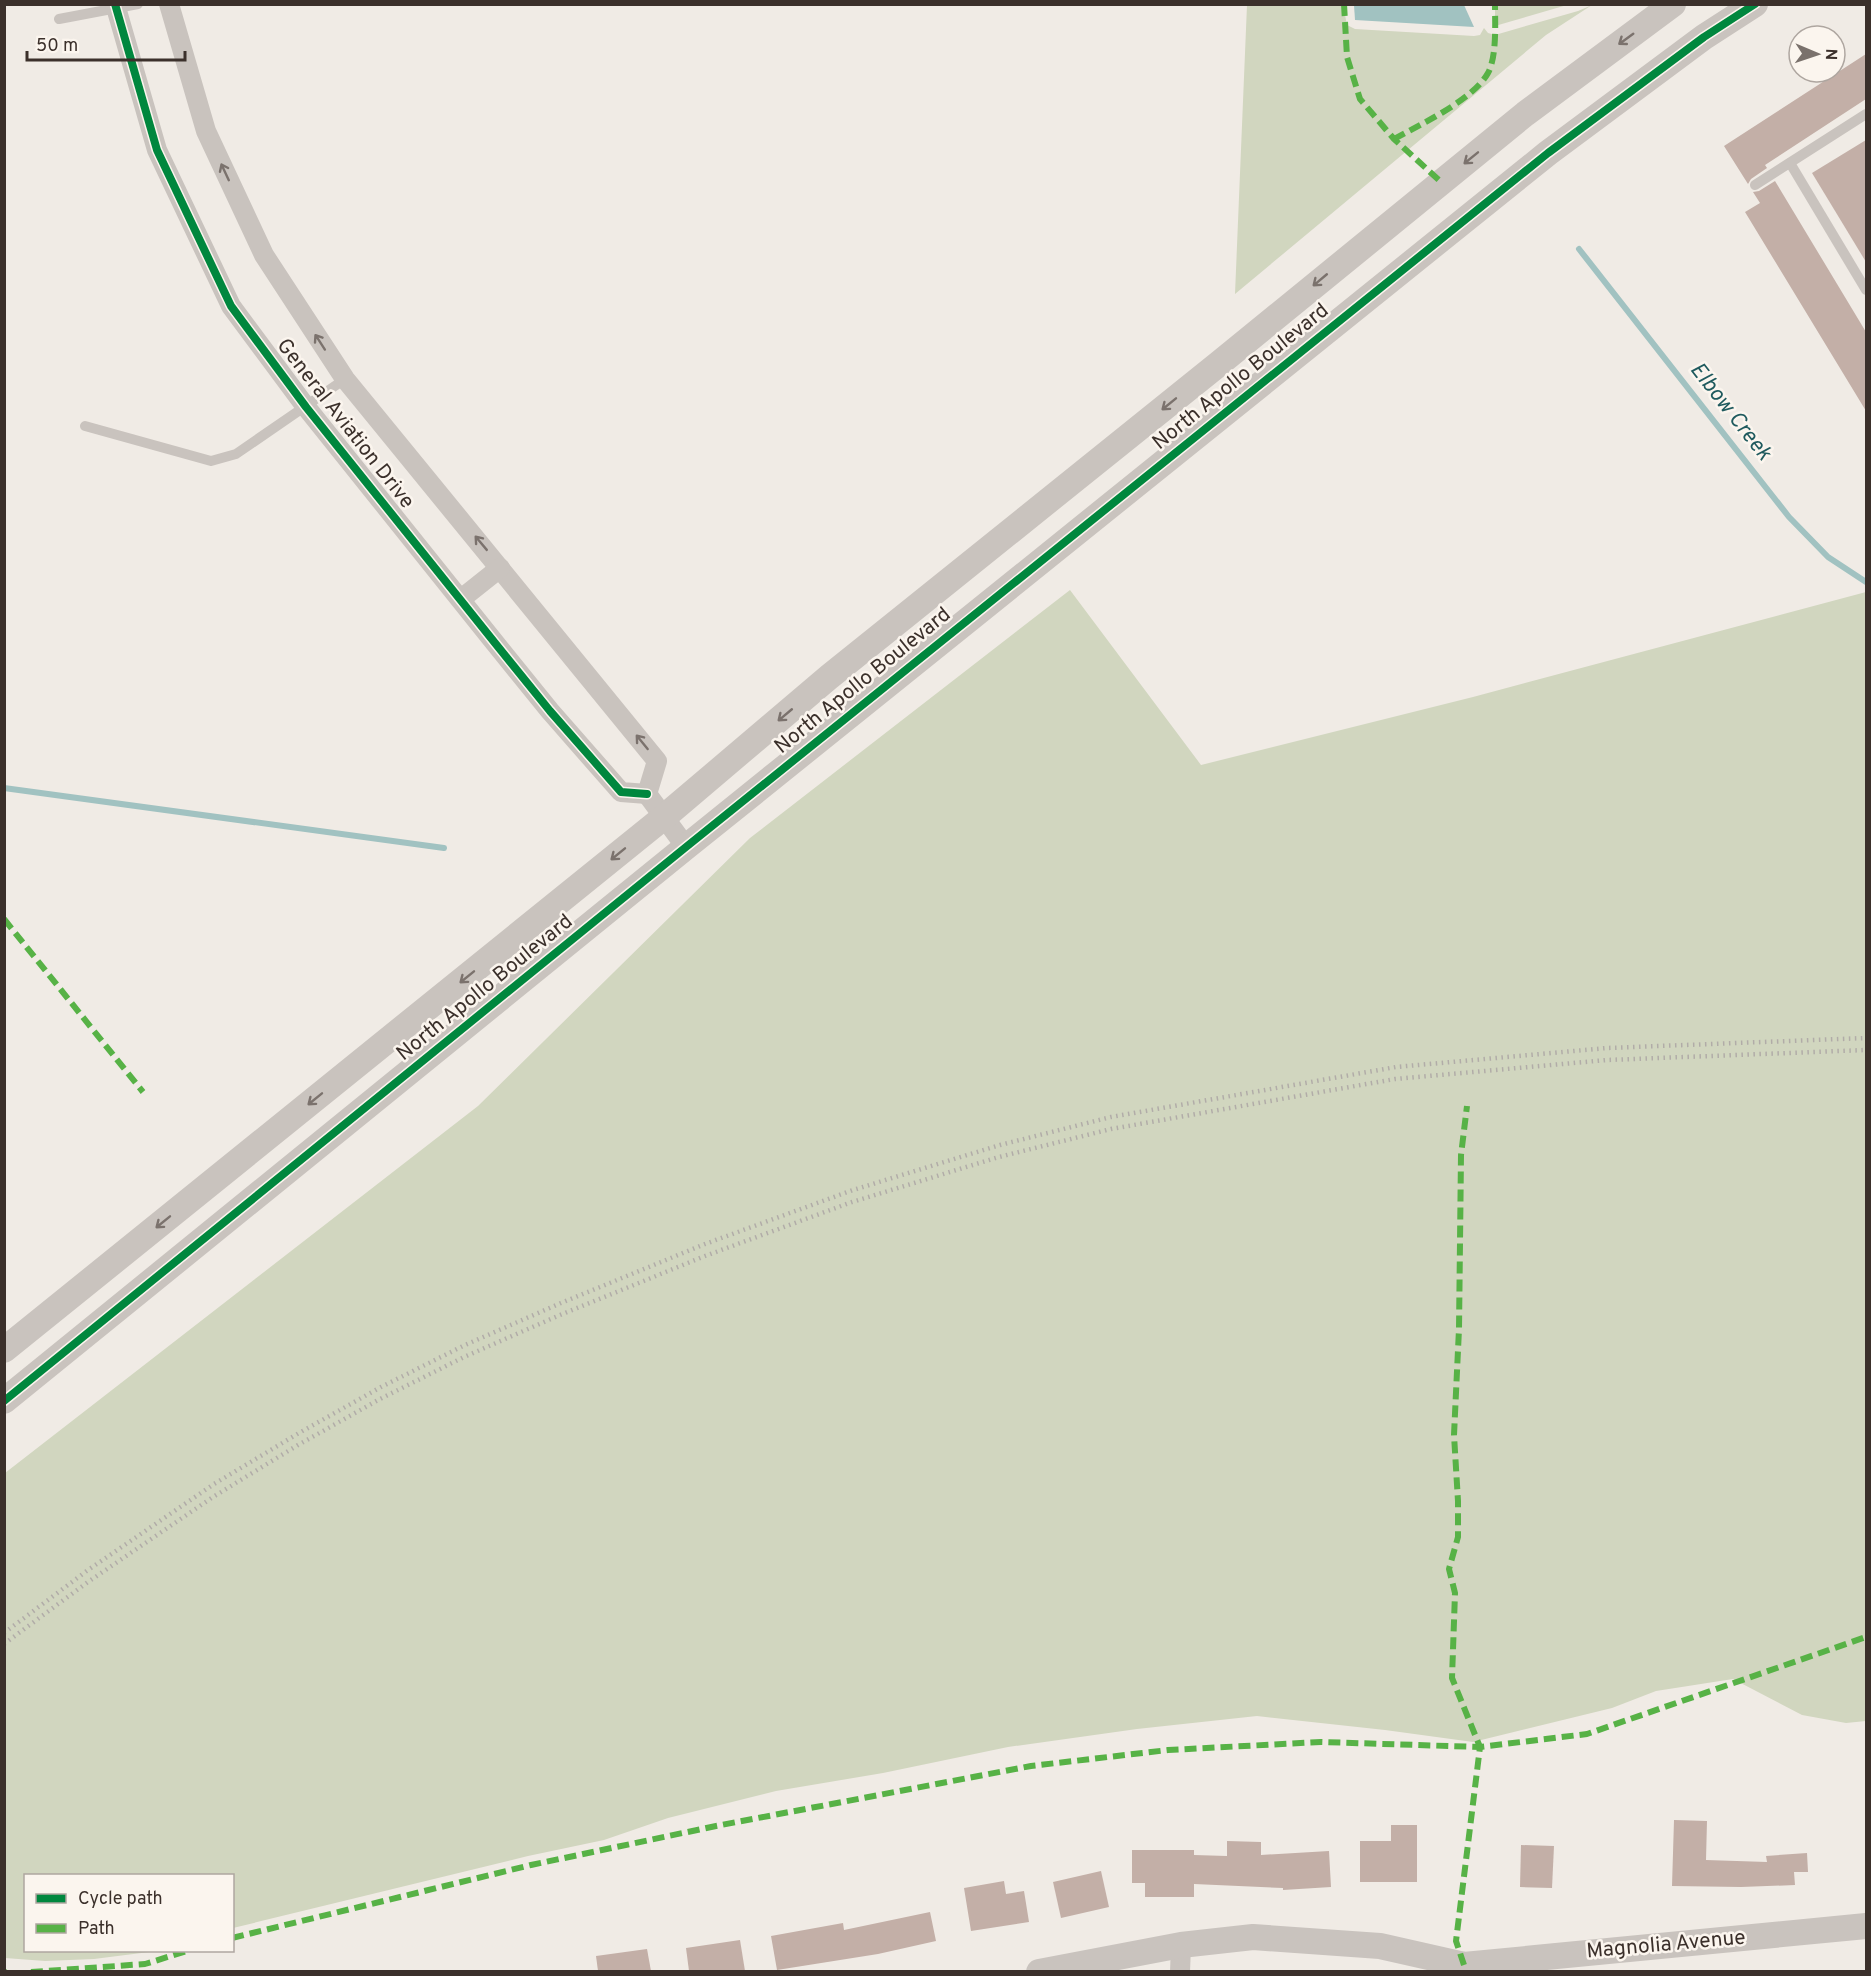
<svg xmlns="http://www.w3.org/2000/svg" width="1871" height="1976" font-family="Overpass,sans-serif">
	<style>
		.green { fill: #d1d6bf }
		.water { fill: #a1c2c1 }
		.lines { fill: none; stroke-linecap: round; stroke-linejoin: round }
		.stream { stroke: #a1c2c1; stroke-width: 6 }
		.building { fill: #c3afa7 }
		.service { stroke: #c9c3be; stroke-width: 10 }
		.minor { stroke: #c9c3be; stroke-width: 20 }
		.tertiary { stroke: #c9c3be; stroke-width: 26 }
		.rail { stroke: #b1aca8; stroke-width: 4.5; stroke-dasharray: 1.5 4.5; stroke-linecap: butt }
		.quiet { stroke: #57b246; stroke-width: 6; stroke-dasharray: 12 6; stroke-linecap: butt }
		.cycleway-casing { stroke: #fbf5ee; stroke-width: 11 }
		.cycleway { stroke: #00873e; stroke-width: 8 }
		.oneway { stroke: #7b726d }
		.labels { text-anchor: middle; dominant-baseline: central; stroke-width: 5; stroke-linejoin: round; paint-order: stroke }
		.street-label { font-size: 21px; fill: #3b302b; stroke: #fbf5ee }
		.water-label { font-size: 22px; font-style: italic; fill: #1f5a5e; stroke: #fbf5ee }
	</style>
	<rect width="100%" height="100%" fill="#f0ebe5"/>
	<g class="green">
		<path d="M1247,5H1343L1347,25L1355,29L1474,36L1480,35L1484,28L1488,33L1495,35L1578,11L1592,5L1546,35L1235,294Z"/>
		<path d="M1495,5V4L1567,5L1495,26Z"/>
		<path d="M1070,590L1201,765L1473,697L1866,592V1721L1846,1723L1802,1715L1733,1679L1656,1691L1612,1708L1473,1742L1385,1730L1257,1716L1137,1729L1008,1747L883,1773L776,1791L668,1818L604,1840L528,1856L233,1928L232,1876H26V1950L157,1951L94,1959L45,1961L5,1958V1473L478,1106L750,838Z"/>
	</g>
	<path class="water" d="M1354,5H1464L1474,27L1355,20Z"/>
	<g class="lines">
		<g class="stream">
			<path d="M1579,249L1789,517L1828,557L1866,582"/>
			<path d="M4,788L444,848"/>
		</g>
	</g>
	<g class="building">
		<path d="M1866,54V99L1765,165L1767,168L1751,179L1748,184L1724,146Z"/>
		<path d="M1866,140V262L1812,173Z"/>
		<path d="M1775,181L1866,332V411L1745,212L1760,203L1753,192L1759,191Z"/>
		<path d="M1674,1820L1707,1821L1706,1860L1767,1862L1766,1856L1807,1853L1808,1872H1794L1795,1885L1741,1887L1672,1886Z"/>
		<path d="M1391,1825H1417V1882H1360V1841H1391Z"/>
		<path d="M1227,1841L1261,1842V1855L1329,1851L1331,1887L1283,1890V1888L1194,1884V1897H1145V1883H1132V1850H1194V1855L1227,1856Z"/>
		<path d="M1521,1845L1554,1846L1552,1888L1520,1887Z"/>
		<path d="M1101,1871L1109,1907L1061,1918L1053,1882Z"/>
		<path d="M1004,1881L1006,1894L1024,1891L1029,1922L971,1931L964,1888Z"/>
		<path d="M930,1912L936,1941L878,1954L777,1970L771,1936L843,1923L844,1930Z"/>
		<path d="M740,1940L745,1971H689L686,1948Z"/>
		<path d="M647,1949L651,1971H598L596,1956Z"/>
	</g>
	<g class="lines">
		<g class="service">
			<path d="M59,19L138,4"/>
			<path d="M1790,163L1866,290"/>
			<path d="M1755,185L1866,114"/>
			<path d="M85,426L211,461L236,454L345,379"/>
		</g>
		<g class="minor">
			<path d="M115,4L157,150L231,306L306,407L495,643L550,711L621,792L647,794"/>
			<path d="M169,4L206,131L264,255L345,379L657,761L647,794"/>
			<path d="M461,599L500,568"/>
			<path d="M647,794L686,847"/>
			<path d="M1180,1972L1181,1945"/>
		</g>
		<g class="tertiary">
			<path d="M4,1350L664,817L829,677L1221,362L1525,114L1673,4"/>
			<path d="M4,1401L686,847L1548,153L1704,37L1755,4"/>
			<path d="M1039,1972L1181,1945L1253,1937L1380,1946L1464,1965L1866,1926"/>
		</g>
		<g class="rail">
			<path d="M4,1633L88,1570L214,1484L299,1433L381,1387L465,1345L561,1303L705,1244L853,1190L1000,1145L1111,1117L1396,1067L1607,1048L1866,1038"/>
			<path d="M4,1644L88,1582L213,1497L298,1445L380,1399L464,1357L560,1315L705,1256L852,1202L999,1157L1111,1129L1395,1079L1607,1060L1866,1050"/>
		</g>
		<g class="quiet">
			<path d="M1344,4L1347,57L1360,99L1394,139L1441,182"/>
			<path d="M1394,139C1421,124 1473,100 1488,73C1497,56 1495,24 1495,4"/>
			<path d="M4,919L143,1092"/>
			<path d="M232,1938L531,1865L716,1826L1031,1766L1168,1750L1321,1742L1480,1747L1587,1734L1866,1637"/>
			<path d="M1464,1965L1456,1941L1480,1747L1452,1678L1455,1593L1449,1569L1458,1537V1501L1454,1435L1459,1329L1461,1155L1467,1106"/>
			<path d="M4,1971L5,1972"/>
			<path d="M31,1972L145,1964L190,1950"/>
		</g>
		<g class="cycleway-casing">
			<g id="cycleway">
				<path d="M115,4L157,150L231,306L306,407L495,643L550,711L621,792L647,794"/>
				<path d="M4,1401L686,847L1548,153L1704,37L1755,4"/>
			</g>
		</g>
		<use href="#cycleway" class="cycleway"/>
	</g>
	<defs><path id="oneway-shaft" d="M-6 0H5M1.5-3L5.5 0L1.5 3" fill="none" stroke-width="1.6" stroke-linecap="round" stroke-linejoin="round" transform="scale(1.5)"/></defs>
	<g class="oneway">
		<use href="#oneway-shaft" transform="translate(1626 39) rotate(144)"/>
		<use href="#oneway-shaft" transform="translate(1471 158) rotate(141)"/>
		<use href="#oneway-shaft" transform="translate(225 172) rotate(-115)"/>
		<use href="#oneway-shaft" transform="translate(1320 280) rotate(140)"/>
		<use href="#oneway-shaft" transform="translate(320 342) rotate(-123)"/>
		<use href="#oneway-shaft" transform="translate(1169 404) rotate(141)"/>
		<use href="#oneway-shaft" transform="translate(481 543) rotate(-130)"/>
		<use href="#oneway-shaft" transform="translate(785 715) rotate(140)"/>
		<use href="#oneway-shaft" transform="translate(642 742) rotate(-129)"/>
		<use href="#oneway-shaft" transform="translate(618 854) rotate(141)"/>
		<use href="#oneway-shaft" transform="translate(467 977) rotate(141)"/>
		<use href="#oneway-shaft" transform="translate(315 1099) rotate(141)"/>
		<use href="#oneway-shaft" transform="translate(163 1222) rotate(141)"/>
	</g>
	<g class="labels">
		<g class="street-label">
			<text transform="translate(1241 377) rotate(-39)">North Apollo Boulevard</text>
			<text transform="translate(345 424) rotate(52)">General Aviation Drive</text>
			<text transform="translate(863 681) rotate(-39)">North Apollo Boulevard</text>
			<text transform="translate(485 988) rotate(-39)">North Apollo Boulevard</text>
			<text transform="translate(1666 1945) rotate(-5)">Magnolia Avenue</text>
		</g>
		<g class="water-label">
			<text transform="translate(1730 412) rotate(52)">Elbow Creek</text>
		</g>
	</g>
	<rect width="1871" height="1976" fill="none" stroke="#3b302b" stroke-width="12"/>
	<rect x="24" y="1874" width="210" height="78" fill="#fbf5ee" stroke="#aea6a0" stroke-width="1.5"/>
	<rect x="36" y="1894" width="30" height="9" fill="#00873e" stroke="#aea6a0" stroke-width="1.5"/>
	<text x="78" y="1904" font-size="18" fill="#3b302b">Cycle path</text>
	<rect x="36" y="1924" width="30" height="9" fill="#57b246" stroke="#aea6a0" stroke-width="1.5"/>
	<text x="78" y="1934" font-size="18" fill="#3b302b">Path</text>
	<g transform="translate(1817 54) rotate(92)"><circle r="28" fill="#fbf5ee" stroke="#aea6a0" stroke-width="1.5"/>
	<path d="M0-4.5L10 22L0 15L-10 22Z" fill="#7a716c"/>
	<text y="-9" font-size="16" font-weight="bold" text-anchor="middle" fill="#3b302b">N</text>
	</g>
	<path d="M27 51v9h158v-9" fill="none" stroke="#3b302b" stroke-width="3"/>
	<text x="36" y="51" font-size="18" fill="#3b302b" stroke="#fbf5ee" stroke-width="4.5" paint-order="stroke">50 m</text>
</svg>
